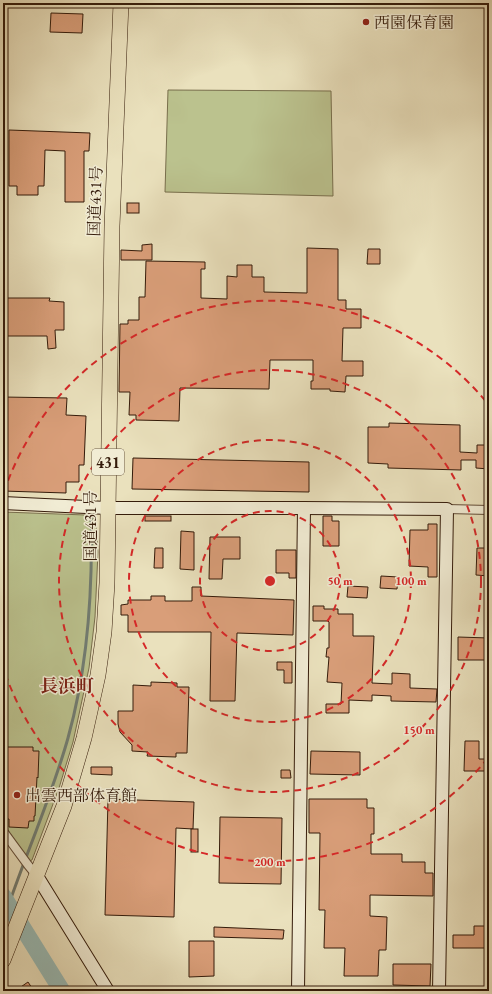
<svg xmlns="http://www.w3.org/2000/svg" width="492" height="994" font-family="'EB Garamond','Noto Serif JP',serif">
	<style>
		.green { fill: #bbc28e; stroke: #786e4c }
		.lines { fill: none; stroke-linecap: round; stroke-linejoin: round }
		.stream { stroke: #717c72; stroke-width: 3 }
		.river { stroke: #99bcb7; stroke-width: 17 }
		.building { fill: #d99e79; stroke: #341b0a }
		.street-casing { stroke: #624c37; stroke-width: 10 }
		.secondary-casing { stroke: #341b0a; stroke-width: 14 }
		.highway-casing { stroke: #341b0a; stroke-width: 16 }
		.street { stroke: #f1ecd4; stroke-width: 8 }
		.secondary { stroke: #f1ecd4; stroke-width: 12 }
		.highway { stroke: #eae1bd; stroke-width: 15 }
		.ring { fill: none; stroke: #d62828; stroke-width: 2; stroke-dasharray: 7 5 }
		.poi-dot { fill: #8f2418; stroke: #f1ecd4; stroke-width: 1.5 }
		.labels { text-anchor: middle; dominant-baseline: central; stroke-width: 3; stroke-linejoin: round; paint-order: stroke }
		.shield { fill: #f1ecd4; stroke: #6d5a47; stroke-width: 1 }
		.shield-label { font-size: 15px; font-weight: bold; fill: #341b0a }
		.poi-label { font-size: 16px; fill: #341b0a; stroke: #f1ecd4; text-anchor: start }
		.street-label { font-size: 16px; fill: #341b0a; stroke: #f1ecd4 }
		.quarter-label { font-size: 18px; font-weight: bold; fill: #7a1f14; stroke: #f1ecd4 }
		.centre { fill: #d62828; stroke: #f1ecd4; stroke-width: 2 }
		.ring-label { font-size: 12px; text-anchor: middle; font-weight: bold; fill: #d62828; stroke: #f1ecd4; stroke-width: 3; stroke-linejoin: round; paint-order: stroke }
	</style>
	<rect width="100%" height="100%" fill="#eae1bd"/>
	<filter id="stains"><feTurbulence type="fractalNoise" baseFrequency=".005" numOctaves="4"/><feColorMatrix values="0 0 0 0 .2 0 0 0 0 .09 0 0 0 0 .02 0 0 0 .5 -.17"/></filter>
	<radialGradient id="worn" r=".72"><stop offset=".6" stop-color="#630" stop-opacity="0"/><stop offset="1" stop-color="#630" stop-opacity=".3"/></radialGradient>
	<g class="green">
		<path d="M168,90L331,91L333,196L165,192Z"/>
		<path d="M3,512L86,515L94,518L96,521L98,552L95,617L89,668L73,742L59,788L32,860L29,861L3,823Z"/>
	</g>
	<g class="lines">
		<path class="stream" d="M9,904C28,849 52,795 68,738C88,666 93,591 91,516"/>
		<path class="river" d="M3,896L62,991"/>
	</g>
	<g class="building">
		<path d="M51,13L83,14L82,33L50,32Z"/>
		<path d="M9,130L90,133L89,151H84V202H65V151L45,150L44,186H38V195H17V186H9Z"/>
		<rect x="127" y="203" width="12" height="10"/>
		<path d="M152,244V260H121V250L142,251V245Z"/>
		<path d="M307,248L338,249V300H346V309H361V328H343L342,361H363V376H346L345,392L330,391V389H311V381H313V360H270L269,389L180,388L179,421L136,420V415H129L130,392H119L120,324H128V320H139V297H145L146,261L205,262V269H201V298L227,299V276L237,277V265H252V277H264V292L307,293Z"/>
		<path d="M368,249H380V264H367Z"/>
		<path d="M3,298H50L49,301L64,302V330H55L56,348L48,349L47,336H3Z"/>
		<path d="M3,397L67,398L66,415L86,416L84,465H79V482H66V493L3,491Z"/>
		<path d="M389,423L460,425V452L477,453V445H489V469L476,468V460H461V470L388,468V464L368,463V427H389Z"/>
		<path d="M133,458L309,462V492L132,489Z"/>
		<rect x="145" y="516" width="26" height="5"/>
		<path d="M323,516H332V521H339V546H323Z"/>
		<path d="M428,524H437V577H428V567L409,566L410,530H428Z"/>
		<path d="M181,531L194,532V570L180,569Z"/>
		<path d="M210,537H240V559H223L222,579H209Z"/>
		<path d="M155,548H163V568H154Z"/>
		<path d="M477,548H489V576L476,575Z"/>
		<path d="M276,550H296V578H289V573H276Z"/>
		<path d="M381,576L398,577L397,589L380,588Z"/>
		<path d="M348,586L368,587L367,598L347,597Z"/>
		<path d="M192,587H201V596L294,600L293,635L237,633L235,701H210L211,632H128V615H121V605L128,604V600H151V596H165V601H192Z"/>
		<path d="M313,606H324V609H338V614H353V636H374L372,683L392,684V673L410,674V688L437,689L436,702L391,701V696L372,695V701L349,700V713H326V704H341L342,683L327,682L329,657H326L327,648H329V622L328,621H313Z"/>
		<path d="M458,637L489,638V660H458Z"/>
		<path d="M277,662H292V683H284V670H277Z"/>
		<path d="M151,682L177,683V687H189L187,753H176V757L147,756L148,752L132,751V745L120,732L118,724V711H133V685L151,686Z"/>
		<path d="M465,741H479V759H489V771H464Z"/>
		<path d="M3,747H33V751H39L38,778L37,777L35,816H34V821H29L28,828L9,827V819H3Z"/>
		<path d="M311,751L360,752V775L310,774Z"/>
		<path d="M91,767H112V775L91,774Z"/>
		<path d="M281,770H290L291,778H281Z"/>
		<path d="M108,799L194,802L193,829L176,828L174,917L105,915Z"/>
		<path d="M309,799H367V808H374V834H371V854H402V862H425V873H433V896L370,895V916L387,917L386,950H379L378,976H344L345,948H324L325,910H319L320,833H309Z"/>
		<path d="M220,817L282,818L281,884L219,883Z"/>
		<rect x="191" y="829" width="7" height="23"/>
		<path d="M474,926H488V948H453V935H474Z"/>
		<path d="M214,927L284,930L283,939L214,937Z"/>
		<path d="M189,941H214V976L189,977Z"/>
		<path d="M393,964H431L430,986L393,985Z"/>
		<path d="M28,982L34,991H15Z"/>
	</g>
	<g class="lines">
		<g class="street-casing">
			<g id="street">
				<path d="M447,509L489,510"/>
				<path d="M3,831L28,865L37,876"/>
			</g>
		</g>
		<g class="secondary-casing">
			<g id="secondary">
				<path d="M3,503L107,508H304L447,509L439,991"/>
				<path d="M37,876L108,991"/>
				<path d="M298,991L304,508"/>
			</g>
		</g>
		<g class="highway-casing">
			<path id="highway" d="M3,960L64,806L84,738L98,675L104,632L107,583L112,226L121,3"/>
		</g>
		<use href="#street" class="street"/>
		<use href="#secondary" class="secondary"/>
		<use href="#highway" class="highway"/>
	</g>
	<g class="ring">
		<circle cx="270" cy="581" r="70"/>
		<circle cx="270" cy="581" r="141"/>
		<circle cx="270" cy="581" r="211"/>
		<path d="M488 758A281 281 0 0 1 4 670M4 492A281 281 0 0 1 488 404"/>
	</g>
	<g class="poi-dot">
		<circle cx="366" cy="22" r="4"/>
		<circle cx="17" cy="795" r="4"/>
	</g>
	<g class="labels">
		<rect class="shield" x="92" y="449" width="32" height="26" rx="3"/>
		<g class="shield-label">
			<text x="108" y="462">431</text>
		</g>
		<g class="poi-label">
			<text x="374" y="22">西園保育園</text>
			<text x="25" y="795">出雲西部体育館</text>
		</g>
		<g class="street-label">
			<text transform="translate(95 201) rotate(-88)">国道431号</text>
			<text transform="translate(90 526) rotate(-90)">国道431号</text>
		</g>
		<g class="quarter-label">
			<text x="67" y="685">長浜町</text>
		</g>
	</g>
	<circle cx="270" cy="581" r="6" class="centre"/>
	<g class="ring-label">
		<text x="340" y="585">50 m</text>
		<text x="411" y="585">100 m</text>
		<text x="419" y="734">150 m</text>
		<text x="270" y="866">200 m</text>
	</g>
	<rect width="492" height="994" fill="none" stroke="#eae1bd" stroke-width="16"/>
	<rect x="4" y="4" width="484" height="986" fill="none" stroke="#341b0a" stroke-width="2"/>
	<rect x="8" y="8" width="476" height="978" fill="none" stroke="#341b0a"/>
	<rect width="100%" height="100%" filter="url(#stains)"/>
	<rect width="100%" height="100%" fill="url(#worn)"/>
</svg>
